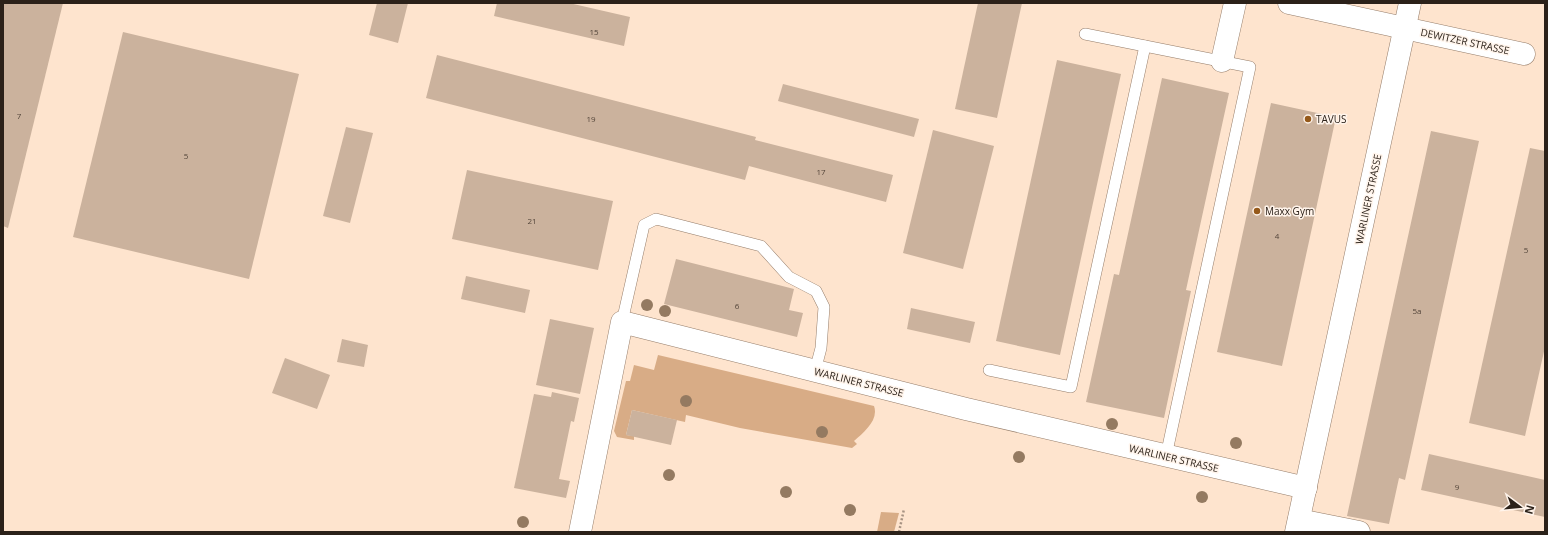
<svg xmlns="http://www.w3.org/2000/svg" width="1548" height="535" font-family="'Open Sans',sans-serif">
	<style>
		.green { fill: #d8ac86 }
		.building { fill: #cbb29d }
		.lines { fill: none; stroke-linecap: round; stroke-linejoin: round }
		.service-casing { stroke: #957d6a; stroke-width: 12 }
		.minor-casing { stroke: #957d6a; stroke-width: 23 }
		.path { stroke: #a79383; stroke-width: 2.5; stroke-dasharray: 2 2; stroke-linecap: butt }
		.service { stroke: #fff; stroke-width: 11 }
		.minor { stroke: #fff; stroke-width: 22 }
		.tree { fill: #947a61 }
		.poi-dot { fill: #95591a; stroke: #fff4eb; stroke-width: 1.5 }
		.labels { text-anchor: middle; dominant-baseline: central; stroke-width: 3; stroke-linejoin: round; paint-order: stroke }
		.number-label { font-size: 8px; fill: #53453a }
		.street-label { font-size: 10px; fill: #2b2119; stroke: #fff4eb }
		.poi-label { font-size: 10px; fill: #2b2119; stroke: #fff4eb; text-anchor: start }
	</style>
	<rect width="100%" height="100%" fill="#fee4ce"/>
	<g class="green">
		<path d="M658,355L874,406C879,420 864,432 854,441L857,444L852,448L740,428L686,415L685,422L632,410L626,435L634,436V440L617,437L614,431L626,381H630L634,365L654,370Z"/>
		<path d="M881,512L899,513L894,532H877Z"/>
	</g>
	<g class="building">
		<path d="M3,3H63L8,228L3,226Z"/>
		<path d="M377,3H408L398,43L369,35Z"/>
		<path d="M497,3H569L630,17L624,46L494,16Z"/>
		<path d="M978,3H1022L997,118L955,109Z"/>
		<path d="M123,32L299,74L249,279L73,237Z"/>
		<path d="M437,55L756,137L755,140L893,175L886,202L749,166L745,180L426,98Z"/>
		<path d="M1057,60L1121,74L1060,355L996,341Z"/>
		<path d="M1162,78L1229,93L1186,290L1191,291L1164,418L1086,402L1114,274L1119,275Z"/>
		<path d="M783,84L919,119L914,137L778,101Z"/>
		<path d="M1271,103L1336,117L1282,366L1217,352Z"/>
		<path d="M346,127L373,133L350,223L323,216Z"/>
		<path d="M933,130L994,146L963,269L903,253Z"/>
		<path d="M1431,131L1479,141L1405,480L1399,478L1389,524L1347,516Z"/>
		<path d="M1530,148L1545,151V347L1525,436L1469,423Z"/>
		<path d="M467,170L613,201L598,270L452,239Z"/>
		<path d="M676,259L794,289L789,310L803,313L797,337L664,304Z"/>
		<path d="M466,276L530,290L525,313L461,299Z"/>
		<path d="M911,308L975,322L970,343L907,329Z"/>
		<path d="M550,319L594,328L580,394L536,385Z"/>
		<path d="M342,339L368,345L364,367L337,362Z"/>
		<path d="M285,358L330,375L317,409L272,393Z"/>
		<path d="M552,392L579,398L574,422L571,421L559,479L570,481L566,498L514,488L534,394L551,397Z"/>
		<path d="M632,410L677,420L671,445L626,435Z"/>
		<path d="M1429,454L1545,480V517L1421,490Z"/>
	</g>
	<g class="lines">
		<g class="service-casing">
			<g id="service">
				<path d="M1085,34L1250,67L1166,456"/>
				<path d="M622,322L644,225L656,219L761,246L789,277L816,291L824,307L821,348L815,371"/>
				<path d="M989,370L1071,387L1145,46"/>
			</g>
		</g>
		<g class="minor-casing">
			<g id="minor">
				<path d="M1289,3L1524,54"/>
				<path d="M1222,61L1235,3"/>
				<path d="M1299,520L1359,532"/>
				<path d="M580,532L622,322L966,409L1306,488"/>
				<path d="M1296,532L1410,3"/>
			</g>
		</g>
		<path class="path" d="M899,532L904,509"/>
		<use href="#service" class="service"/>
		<use href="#minor" class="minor"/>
	</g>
	<g class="tree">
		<circle cx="647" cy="305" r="6"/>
		<circle cx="665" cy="311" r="6"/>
		<circle cx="686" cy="401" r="6"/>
		<circle cx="1112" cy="424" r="6"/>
		<circle cx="822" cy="432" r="6"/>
		<circle cx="1236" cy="443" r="6"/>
		<circle cx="1019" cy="457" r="6"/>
		<circle cx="669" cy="475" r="6"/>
		<circle cx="786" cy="492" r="6"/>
		<circle cx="1202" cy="497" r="6"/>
		<circle cx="850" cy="510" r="6"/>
		<circle cx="523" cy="522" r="6"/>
	</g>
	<g class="poi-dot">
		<circle cx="1308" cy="119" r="4"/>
		<circle cx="1257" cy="211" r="4"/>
	</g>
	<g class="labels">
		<g class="number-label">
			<text x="594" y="31">15</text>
			<text x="19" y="115">7</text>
			<text x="591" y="118">19</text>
			<text x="186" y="155">5</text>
			<text x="821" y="171">17</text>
			<text x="532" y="220">21</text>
			<text x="1277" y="235">4</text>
			<text x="1526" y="249">5</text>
			<text x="737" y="305">6</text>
			<text x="1417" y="310">5a</text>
			<text x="1457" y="486">9</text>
		</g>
		<g class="street-label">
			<text transform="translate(1465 41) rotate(12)">DEWITZER STRASSE</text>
			<text transform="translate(1368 199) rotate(-78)">WARLINER STRASSE</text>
			<text transform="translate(859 382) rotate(14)">WARLINER STRASSE</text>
			<text transform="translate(1174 458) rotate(13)">WARLINER STRASSE</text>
		</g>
		<g class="poi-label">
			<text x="1316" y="119">TAVUS</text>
			<text x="1265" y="211">Maxx Gym</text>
		</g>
	</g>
	<rect width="1548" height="535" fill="none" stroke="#2b2119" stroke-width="8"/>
	<g transform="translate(1520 507) rotate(106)" stroke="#fff4eb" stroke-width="3" paint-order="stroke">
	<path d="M0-3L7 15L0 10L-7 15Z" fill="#2b2119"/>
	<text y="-6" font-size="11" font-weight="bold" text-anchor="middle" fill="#2b2119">N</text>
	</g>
</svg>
